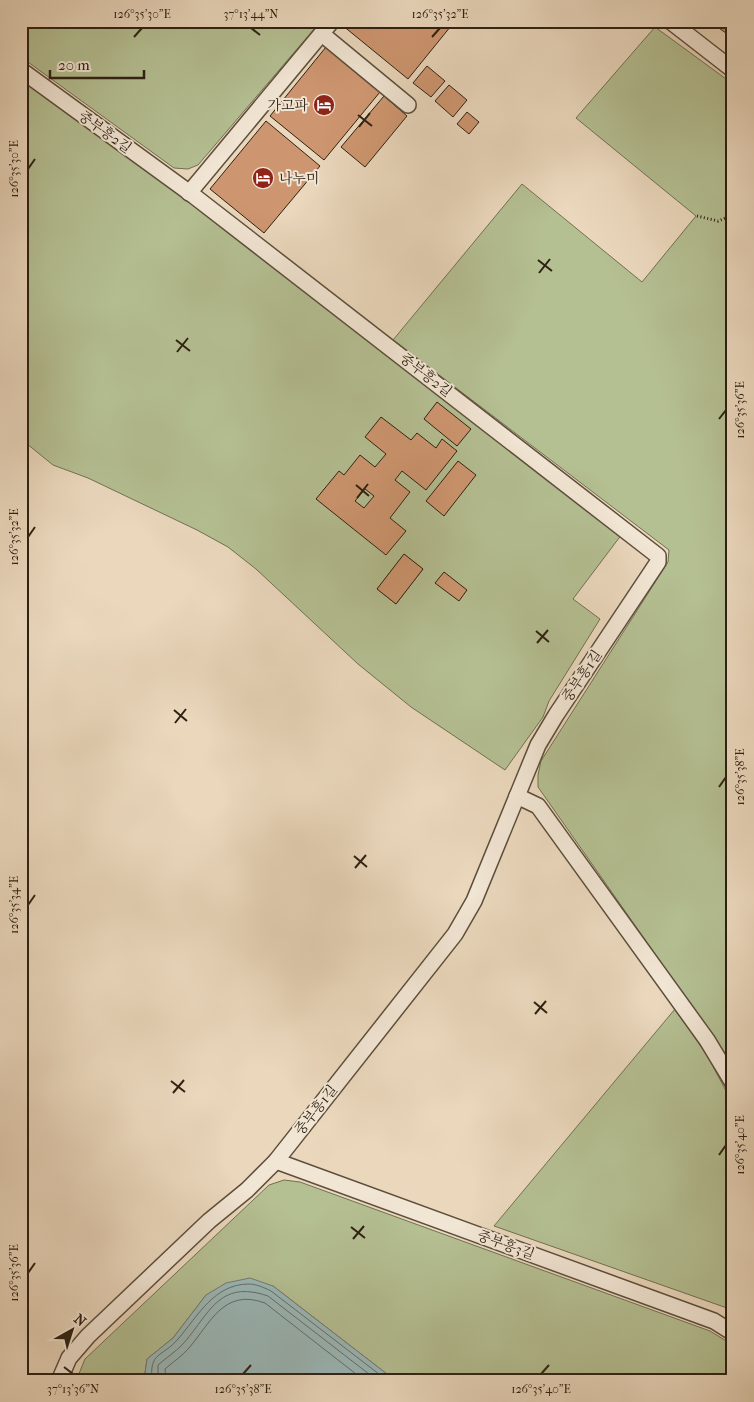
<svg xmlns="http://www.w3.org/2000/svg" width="754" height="1402" font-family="'IM FELL French Canon','Noto Serif KR',serif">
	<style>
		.green { fill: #b4bf92; stroke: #717052; fill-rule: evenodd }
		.water { fill: #9ab8b8; stroke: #6f7b76 }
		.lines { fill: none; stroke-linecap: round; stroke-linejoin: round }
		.shore { stroke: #646c65; stroke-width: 1 }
		.building { fill: #ce9670; stroke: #2e2012; fill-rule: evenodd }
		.lane-casing { stroke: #5d4e3c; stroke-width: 18 }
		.path { stroke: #2e2012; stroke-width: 3; stroke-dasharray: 1 2.5; stroke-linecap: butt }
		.lane { stroke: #f1e5d3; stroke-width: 15 }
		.ticks { fill: none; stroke: #2e2012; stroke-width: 2 }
		.labels { text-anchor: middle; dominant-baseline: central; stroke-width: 4; stroke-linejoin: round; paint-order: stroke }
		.poi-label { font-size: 14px; fill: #2e2012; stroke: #f1e5d3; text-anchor: end }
		.street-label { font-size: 14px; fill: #2e2012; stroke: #f1e5d3 }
		.neatline { fill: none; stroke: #2e2012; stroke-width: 2 }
		.ticks-label { font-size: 12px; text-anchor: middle; fill: #2e2012 }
	</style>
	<rect width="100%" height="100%" fill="#ead7bc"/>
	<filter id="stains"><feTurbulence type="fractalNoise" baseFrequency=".004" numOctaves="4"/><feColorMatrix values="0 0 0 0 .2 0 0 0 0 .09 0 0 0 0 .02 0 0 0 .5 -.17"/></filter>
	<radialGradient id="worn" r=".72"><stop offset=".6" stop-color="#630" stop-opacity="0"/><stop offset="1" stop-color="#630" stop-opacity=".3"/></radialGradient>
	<g class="green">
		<path d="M21,21H321L198,165L188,169L174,168L21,57Z"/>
		<path d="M655,27L733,84V1065L538,787V775L541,761L668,562L669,550L393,340L522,184L642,282L696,216L576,118Z"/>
		<path d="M21,78L183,196L622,534L573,599L600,619L549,701L543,717L505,770L411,707L358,664L256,569L228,547L197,530L88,478L53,465L21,439ZM404,554L423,569L396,604L377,589Z"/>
		<path d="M675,1009L708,1057L733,1104V1312L727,1308L494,1226Z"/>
		<path d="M284,1180L300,1182L710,1331L733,1345V1381H396L273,1286L206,1295L173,1338L147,1359L145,1373L148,1381H76L85,1359L269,1185Z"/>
	</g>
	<path class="water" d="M250,1278L273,1286L396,1381H148L145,1373L147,1359L173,1338L206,1295L226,1283Z"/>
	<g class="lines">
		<g class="shore">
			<path d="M152,1381C149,1351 162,1358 178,1339C198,1316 214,1284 249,1284C256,1284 265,1288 271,1291L388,1381"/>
			<path d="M158,1381V1365C166,1358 175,1352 182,1345C210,1314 218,1279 268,1296L378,1381"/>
			<path d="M166,1381L165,1369C173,1362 182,1356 189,1348C211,1322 224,1288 265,1303L365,1381"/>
		</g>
	</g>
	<g class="building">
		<path d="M345,21H455L408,79L342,25Z"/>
		<path d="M709,21H733V38Z"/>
		<path d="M326,47L380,92L324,160L270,116Z"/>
		<path d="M427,66L445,81L431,97L413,83Z"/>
		<path d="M449,85L467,100L453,117L435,101Z"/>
		<path d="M384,96L407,116L365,167L341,147Z"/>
		<path d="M467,112L479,122L469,134L457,124Z"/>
		<path d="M266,121L320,166L264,233L210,189Z"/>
		<path d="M437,402L471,429L457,446L424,419Z"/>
		<path d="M381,417L411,440L417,433L436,448L442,439L457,451L426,490L402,471L395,480L410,492L390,518L406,531L386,555L316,499L339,471L344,475L360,455L375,467L386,454L365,437ZM365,489L374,496L364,508L355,501Z"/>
		<path d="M458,461L476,475L444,516L426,501Z"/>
		<path d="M404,554L423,569L396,604L377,589Z"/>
		<path d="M444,572L467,590L459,601L435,583Z"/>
	</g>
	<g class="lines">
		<g class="lane-casing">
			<g id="lane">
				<path d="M670,21L733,70"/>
				<path d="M322,34L408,105"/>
				<path d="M21,70L194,196L658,556V562L556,715L538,745L474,901L455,934L276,1161L247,1190L209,1221L88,1336L69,1358L59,1381"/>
				<path d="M189,193L332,21"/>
				<path d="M517,796L538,806L707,1040L733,1083"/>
				<path d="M276,1161L714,1321L733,1333"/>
			</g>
		</g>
		<path class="path" d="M697,216L718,221L733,215"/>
		<use href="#lane" class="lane"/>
	</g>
	<path class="ticks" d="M251,28L260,35M134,37L142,28M432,37L440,28M358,115L372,126M359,127L370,113M28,169L35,159M538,260L552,271M539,273L550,259M176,340L190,351M177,352L188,338M719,419L726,410M356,485L369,496M357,498L368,484M28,537L35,527M536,631L549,642M537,643L548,630M174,710L187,721M175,723L186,709M719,787L726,777M354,856L367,867M355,868L366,855M28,905L35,895M534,1002L547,1013M535,1014L546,1001M171,1081L185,1092M173,1093L184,1080M719,1155L726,1145M351,1227L365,1238M353,1239L364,1226M28,1273L35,1263M64,1367L73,1374M243,1374L251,1365M541,1374L549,1365"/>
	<defs>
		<g id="hotel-disc" transform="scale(1.125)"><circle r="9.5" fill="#8f2418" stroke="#f1e5d3"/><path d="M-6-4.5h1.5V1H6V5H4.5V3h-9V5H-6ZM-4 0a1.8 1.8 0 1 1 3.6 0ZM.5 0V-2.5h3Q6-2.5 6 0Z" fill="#fff"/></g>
	</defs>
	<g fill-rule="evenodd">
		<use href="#hotel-disc" x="324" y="105"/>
		<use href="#hotel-disc" x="263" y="178"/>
	</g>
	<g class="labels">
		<g class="poi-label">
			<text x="308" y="105">가고파</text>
			<text x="279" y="178" text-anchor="start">나누미</text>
		</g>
		<g class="street-label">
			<text transform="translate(105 132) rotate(36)">중부흥2길</text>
			<text transform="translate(426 375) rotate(38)">중부흥2길</text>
			<text transform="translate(582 676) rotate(-56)">중부흥1길</text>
			<text transform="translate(316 1110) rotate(-52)">중부흥1길</text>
			<text transform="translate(506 1245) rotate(20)">중부흥3길</text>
		</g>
	</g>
	<rect width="754" height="1402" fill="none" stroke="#ead7bc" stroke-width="55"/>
	<g transform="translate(72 1330) rotate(39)" stroke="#f1e5d3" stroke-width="4" paint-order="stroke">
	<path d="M0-4L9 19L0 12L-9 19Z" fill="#2e2012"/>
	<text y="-8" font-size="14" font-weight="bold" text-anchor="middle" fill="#2e2012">N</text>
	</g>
	<path d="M50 70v8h94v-8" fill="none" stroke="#2e2012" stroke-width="2.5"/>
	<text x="58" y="70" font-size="15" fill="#2e2012" stroke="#f1e5d3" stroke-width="4" paint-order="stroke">20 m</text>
	<rect x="28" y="28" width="698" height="1346" class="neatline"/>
	<g class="ticks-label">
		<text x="142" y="18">126°35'30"E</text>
		<text x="251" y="18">37°13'44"N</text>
		<text x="440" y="18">126°35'32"E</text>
		<text transform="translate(14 169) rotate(-90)" y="4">126°35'30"E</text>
		<text transform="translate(740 410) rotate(-90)" y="4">126°35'36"E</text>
		<text transform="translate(14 537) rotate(-90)" y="4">126°35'32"E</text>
		<text transform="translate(740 777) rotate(-90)" y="4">126°35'38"E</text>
		<text transform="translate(14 905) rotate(-90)" y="4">126°35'34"E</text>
		<text transform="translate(740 1145) rotate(-90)" y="4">126°35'40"E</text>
		<text transform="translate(14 1273) rotate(-90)" y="4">126°35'36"E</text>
		<text x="73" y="1393">37°13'36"N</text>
		<text x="243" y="1393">126°35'38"E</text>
		<text x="541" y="1393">126°35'40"E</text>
	</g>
	<rect width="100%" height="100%" filter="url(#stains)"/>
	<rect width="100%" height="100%" fill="url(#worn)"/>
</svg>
